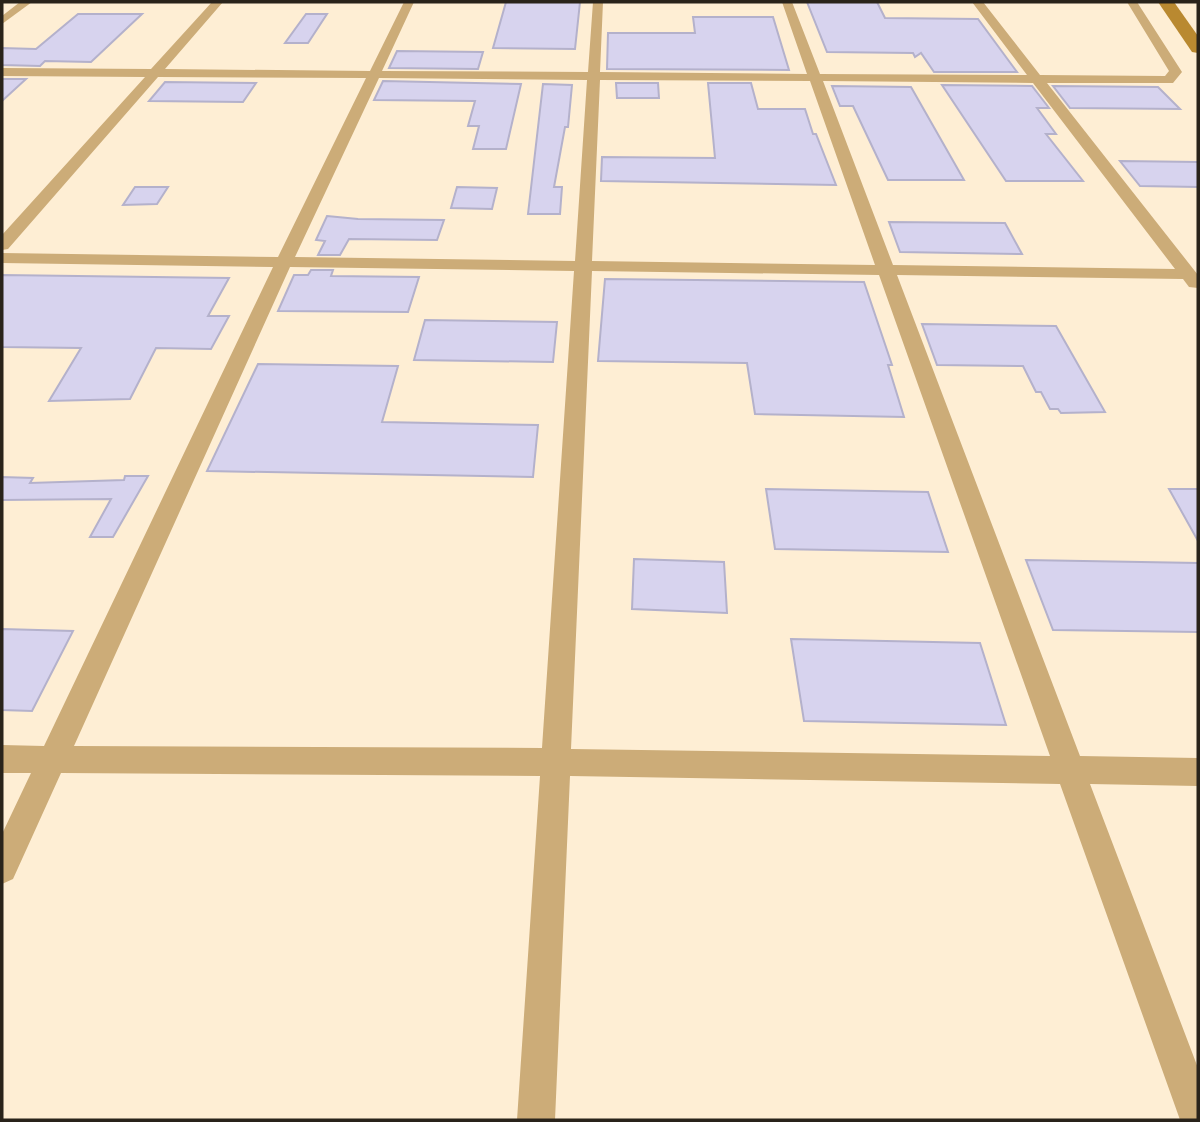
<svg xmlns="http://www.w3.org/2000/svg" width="1200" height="1122" font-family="'Roboto Condensed',sans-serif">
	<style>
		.building { fill: #d7d3ee; stroke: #b4b1cb; stroke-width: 2 }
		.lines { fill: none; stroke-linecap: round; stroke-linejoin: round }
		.street { fill: #ccac78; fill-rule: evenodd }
		.secondary { fill: #b98930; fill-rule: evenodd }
	</style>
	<rect width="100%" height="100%" fill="#feeed4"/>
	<g class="building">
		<path d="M506,2H580L575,49L493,48Z"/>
		<path d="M807,2H877L885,18L978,19L1017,72H934L921,53L915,57L913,53L827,52Z"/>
		<path d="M78,14H142L91,62L45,61L40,66L2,65V48L36,49Z"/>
		<path d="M306,14H327L308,43H285Z"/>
		<path d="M693,17H773L789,70L607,69L608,33H695Z"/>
		<path d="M397,51L483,52L478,69L389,68Z"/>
		<path d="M2,79H26L2,101Z"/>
		<path d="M383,81L521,84L506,149H473L479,126H468L475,101L374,100Z"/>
		<path d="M165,82L256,83L243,102L149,101Z"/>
		<path d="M616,83H658L659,98H617Z"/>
		<path d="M708,83H751L758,109H805L813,134H816L836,185L601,181L602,157L715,158Z"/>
		<path d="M543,84L572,85L568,127H565L554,187H562L560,214H528Z"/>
		<path d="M942,85L1032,86L1049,108H1037L1056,134H1046L1083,181H1006Z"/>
		<path d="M832,86L911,87L964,180H888L853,106H840Z"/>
		<path d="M1053,86L1158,87L1180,109L1070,108Z"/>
		<path d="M1120,161L1198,162V187L1140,186Z"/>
		<path d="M135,187H168L157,204L123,205Z"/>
		<path d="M457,187L497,188L492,209L451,208Z"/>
		<path d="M327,216L358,219L444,220L437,240L349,239L340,255H318L325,241L316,240Z"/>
		<path d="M889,222L1005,223L1022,254L900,252Z"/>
		<path d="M311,270H333L331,276L419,277L408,312L278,311L294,275H308Z"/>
		<path d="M2,275L229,278L208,316H229L211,349L156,348L130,399L49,401L81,348L2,347Z"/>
		<path d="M605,279L864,282L892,365H888L904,417L755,414L747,363L598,361Z"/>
		<path d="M425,320L557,322L553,362L414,360Z"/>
		<path d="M922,324L1056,326L1105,412L1061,413L1058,409H1050L1041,392H1036L1023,366L937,365Z"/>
		<path d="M258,364L398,366L382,422L538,425L533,477L207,471Z"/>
		<path d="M125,476H148L113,537H90L111,499L2,500V477L33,478L30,483L124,480Z"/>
		<path d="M766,489L928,492L948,552L775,549Z"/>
		<path d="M1169,489H1198V541Z"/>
		<path d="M634,559L724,562L727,613L632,609Z"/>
		<path d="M1026,560L1198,563V632L1053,630Z"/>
		<path d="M2,629L73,631L32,711L2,710Z"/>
		<path d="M791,639L980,643L1006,725L804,721Z"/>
	</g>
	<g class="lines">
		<g class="street">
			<path d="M20,2H32L2,24V16Z"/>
			<path d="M212,2H223L165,69L370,71L404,2H414L382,71L588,72L593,2H603L600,72L807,74L782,2H792L820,74L1027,75L972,2H983L1040,75L1165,76L1169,71L1127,2H1137L1182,72L1173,83H1047L1198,275V288L1189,287L1183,279L897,275L1080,756L1198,758V786L1090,784L1198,1068V1120H1180L1179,1117L1060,784L570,776L555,1120H517L540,776L61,773L13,879L2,884V834L31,773H2V745L44,746L273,267L2,263V253L278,257L366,78L158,77L8,249L2,250V235L145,77L2,76V68L151,69ZM379,78L587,80L575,261L295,257ZM600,80L810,81L875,265L592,261ZM823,81L1033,83L1175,269L893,265ZM290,267L574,271L542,748L74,746ZM592,271L879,275L1050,756L571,749Z"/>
		</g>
		<path class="secondary" d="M1158,2H1174L1198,36V53L1192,52Z"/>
	</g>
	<rect width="1200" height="1122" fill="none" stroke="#29231a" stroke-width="7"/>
</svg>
